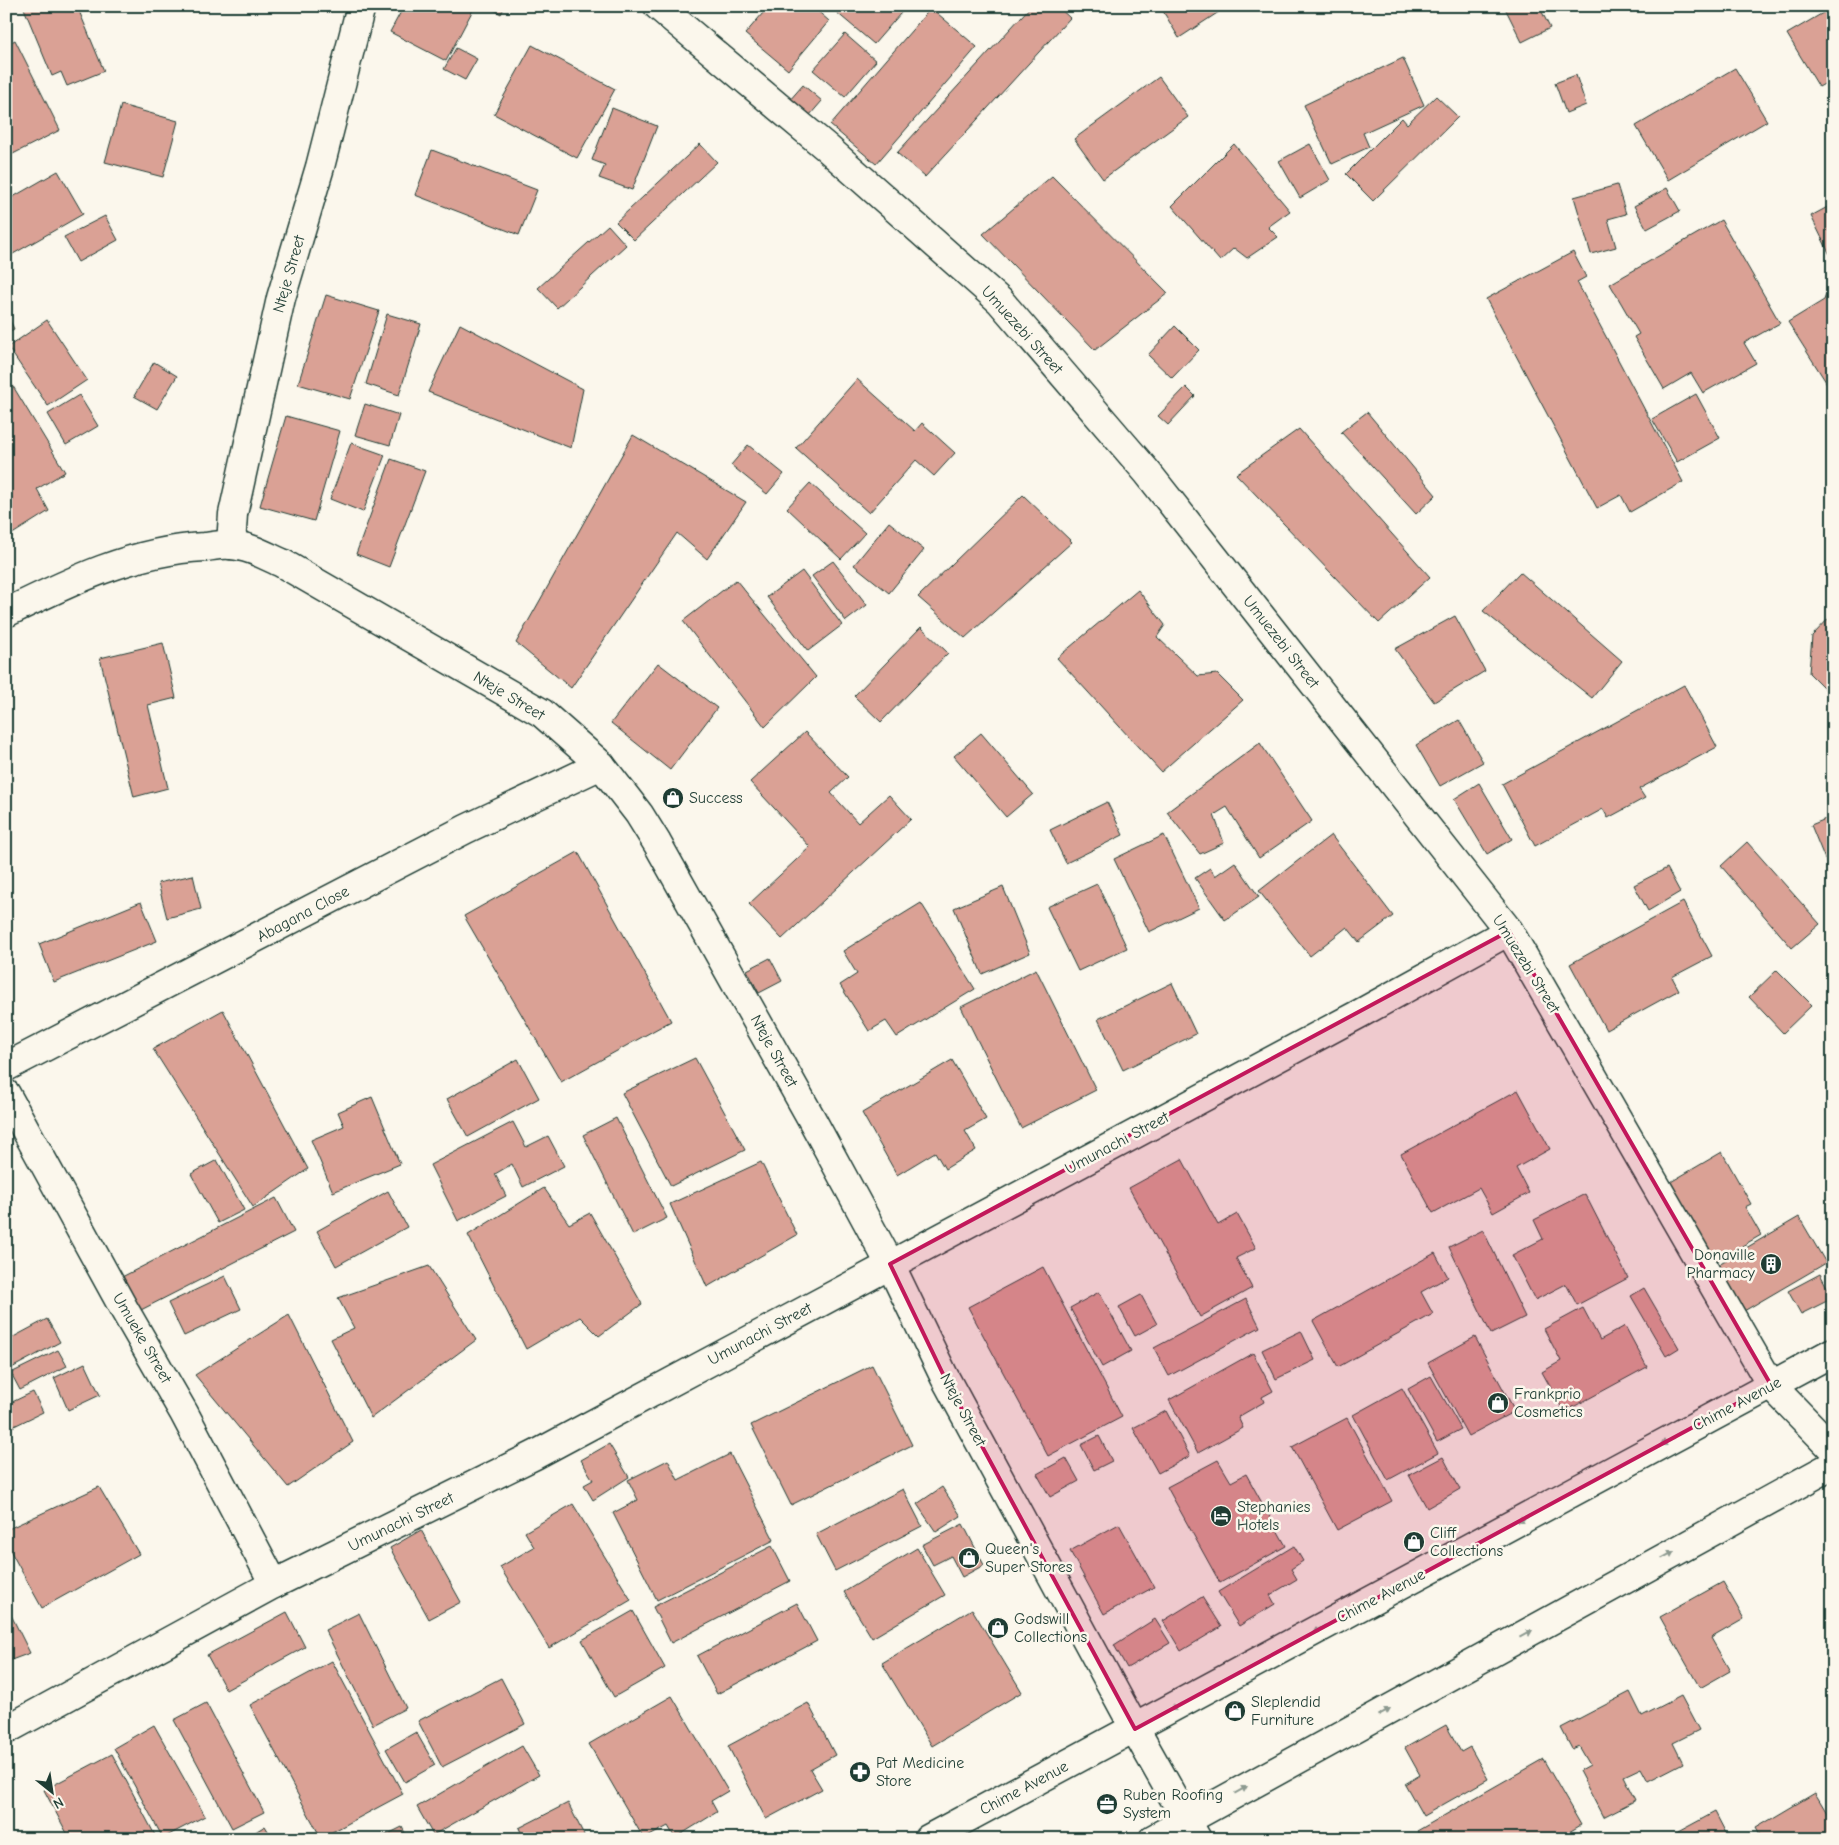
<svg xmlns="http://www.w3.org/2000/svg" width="1839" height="1845" font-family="'Comic Neue',sans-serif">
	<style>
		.building { fill: #daa195; stroke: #1f3d34 }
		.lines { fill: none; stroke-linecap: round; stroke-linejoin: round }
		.minor-casing { stroke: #1f3d34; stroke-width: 31 }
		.primary-casing { stroke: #1f3d34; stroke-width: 31 }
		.minor { stroke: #fbf7ec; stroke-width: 28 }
		.primary { stroke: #fbf7ec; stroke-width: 28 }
		.oneway { fill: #8d9a90 }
		.marked { fill: #c2185b; fill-opacity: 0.2; stroke: #c2185b; stroke-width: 4; stroke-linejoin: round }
		.labels { text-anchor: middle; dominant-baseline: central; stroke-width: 5; stroke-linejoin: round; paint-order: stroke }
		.street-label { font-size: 16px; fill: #1f3d34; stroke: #fbf7ec }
		.poi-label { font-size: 16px; fill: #1f3d34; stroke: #fbf7ec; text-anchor: start }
	</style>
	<rect width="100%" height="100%" fill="#fbf7ec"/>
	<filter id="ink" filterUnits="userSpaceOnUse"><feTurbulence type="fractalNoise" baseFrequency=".02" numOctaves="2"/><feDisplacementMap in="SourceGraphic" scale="10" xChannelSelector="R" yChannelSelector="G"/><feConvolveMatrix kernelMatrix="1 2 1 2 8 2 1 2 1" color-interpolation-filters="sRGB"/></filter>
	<g filter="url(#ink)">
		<g class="building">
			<path d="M23,6H77L104,71L67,86L61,72L52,76Z"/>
			<path d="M404,6H475L446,61L390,32Z"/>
			<path d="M487,6H505L501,14Z"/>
			<path d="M769,6H812L829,21L788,70L745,34Z"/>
			<path d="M829,6H907L874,44Z"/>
			<path d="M1031,6H1057L1070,18L925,177L897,153Z"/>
			<path d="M1160,6H1228L1179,38Z"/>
			<path d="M1504,6H1539L1550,28L1522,42Z"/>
			<path d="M1833,7V79L1819,87L1787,34Z"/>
			<path d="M931,8L977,47L876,164L830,125Z"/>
			<path d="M845,34L876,61L845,97L813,70Z"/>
			<path d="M15,40L60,130L11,155L6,144V45Z"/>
			<path d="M532,45L615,89L577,158L494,114Z"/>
			<path d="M456,48L477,59L465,80L444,69Z"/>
			<path d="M1403,58L1424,105L1363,133L1369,147L1332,164L1304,105Z"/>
			<path d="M1735,68L1767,121L1668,180L1636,126Z"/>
			<path d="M1576,75L1586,105L1566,113L1555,83Z"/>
			<path d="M1159,77L1188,117L1103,179L1074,139Z"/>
			<path d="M803,85L822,101L803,123L789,101Z"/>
			<path d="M1436,96L1458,117L1373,201L1346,174L1402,118L1407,124Z"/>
			<path d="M121,105L178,121L163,177L105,162Z"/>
			<path d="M612,108L657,126L632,190L599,178L605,165L592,160Z"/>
			<path d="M700,144L717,162L634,240L616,222Z"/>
			<path d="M1234,144L1290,211L1268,227L1278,237L1247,258L1234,248L1220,261L1172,206Z"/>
			<path d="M1310,144L1330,180L1300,198L1279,161Z"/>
			<path d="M432,150L537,190L519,235L415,195Z"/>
			<path d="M58,171L83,214L6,258V201Z"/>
			<path d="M1052,176L1168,293L1095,350L983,234Z"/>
			<path d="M1617,185L1626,214L1608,219L1616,247L1591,254L1574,197Z"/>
			<path d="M1667,188L1680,211L1647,229L1634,206Z"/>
			<path d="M1833,204V261L1811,216Z"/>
			<path d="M105,216L118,240L78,262L64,237Z"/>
			<path d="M1721,220L1780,323L1744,343L1756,363L1703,393L1691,373L1664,389L1634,337L1639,334L1610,284Z"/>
			<path d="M608,225L626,245L557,308L538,288Z"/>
			<path d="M1573,252L1586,277L1577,282L1683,482L1630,512L1621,495L1597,508L1486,299Z"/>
			<path d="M1833,277V393L1788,322L1824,300Z"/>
			<path d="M326,295L379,311L350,399L298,384Z"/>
			<path d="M6,312L14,329L6,333Z"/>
			<path d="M387,314L421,324L399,395L366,384Z"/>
			<path d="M47,320L87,380L48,406L8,347Z"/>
			<path d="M460,324L583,389L571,448L428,392Z"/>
			<path d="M1175,326L1199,350L1172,378L1148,355Z"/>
			<path d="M154,362L177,376L157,409L134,396Z"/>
			<path d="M8,378L65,472L37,489L49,511L6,538Z"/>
			<path d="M857,379L915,431L922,423L955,453L934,476L916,460L869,513L796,448Z"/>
			<path d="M1186,387L1195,396L1168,425L1158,416Z"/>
			<path d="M1696,394L1720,438L1677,462L1652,419Z"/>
			<path d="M79,395L98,426L66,445L48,414Z"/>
			<path d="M365,404L399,415L390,445L355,435Z"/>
			<path d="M1367,412L1436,495L1416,514L1341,432Z"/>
			<path d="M286,416L340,431L314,521L260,506Z"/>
			<path d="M1299,429L1430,577L1379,623L1236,474Z"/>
			<path d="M633,435L746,502L707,559L677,533L571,688L516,643Z"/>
			<path d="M351,443L385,455L363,512L330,499Z"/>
			<path d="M748,445L784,474L767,494L731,465Z"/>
			<path d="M391,459L425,471L389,567L356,554Z"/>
			<path d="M810,483L865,533L841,559L787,508Z"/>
			<path d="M1023,495L1072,542L965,638L918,597Z"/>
			<path d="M889,522L924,550L889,593L854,565Z"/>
			<path d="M833,561L867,605L846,621L812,576Z"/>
			<path d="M802,571L842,625L808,651L767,597Z"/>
			<path d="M1520,572L1622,661L1592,698L1483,611Z"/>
			<path d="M736,580L816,677L765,727L683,621Z"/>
			<path d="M1138,590L1165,625L1157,637L1198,676L1217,674L1243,700L1161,772L1057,658Z"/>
			<path d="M1832,615H1833V697L1809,673L1812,636Z"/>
			<path d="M1455,616L1485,671L1434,702L1395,649Z"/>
			<path d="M921,627L948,653L881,722L854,696Z"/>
			<path d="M163,643L176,698L148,705L168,788L134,797L100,658Z"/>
			<path d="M658,663L717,708L670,770L611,723Z"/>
			<path d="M1684,685L1717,747L1639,789L1645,798L1608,818L1603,809L1535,846L1502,784Z"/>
			<path d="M1459,720L1483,762L1440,786L1416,745Z"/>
			<path d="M805,732L848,777L831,793L858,823L889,795L911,819L782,939L749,904L810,847L750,782Z"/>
			<path d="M981,733L1033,794L1006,817L954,756Z"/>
			<path d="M1260,743L1312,821L1259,858L1227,807L1214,815L1224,843L1200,854L1167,812Z"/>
			<path d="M1479,783L1512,839L1487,854L1454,799Z"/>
			<path d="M1107,802L1123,835L1066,863L1050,830Z"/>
			<path d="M1833,816V879L1811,825Z"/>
			<path d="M1164,835L1199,908L1149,932L1114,859Z"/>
			<path d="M1331,835L1393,916L1359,942L1347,927L1310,956L1259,891Z"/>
			<path d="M1747,842L1820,924L1792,948L1721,866Z"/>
			<path d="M578,852L671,1021L561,1082L464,916Z"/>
			<path d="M1235,862L1259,897L1225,920L1195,878L1210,868L1215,876Z"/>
			<path d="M1667,868L1680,892L1648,911L1634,885Z"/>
			<path d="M193,875L201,909L167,918L158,883Z"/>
			<path d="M1097,884L1127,948L1078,971L1047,907Z"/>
			<path d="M1003,887L1030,953L982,974L954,908Z"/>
			<path d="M141,902L157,941L54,982L39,944Z"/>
			<path d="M1683,902L1712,956L1672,977L1679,990L1606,1030L1570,964Z"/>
			<path d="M921,903L975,989L897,1037L886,1021L869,1031L840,985L857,974L843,951Z"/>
			<path d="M770,958L782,981L759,993L747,970Z"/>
			<path d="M1036,969L1096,1090L1021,1128L961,1007Z"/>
			<path d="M1777,970L1812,1005L1783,1033L1749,997Z"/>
			<path d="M1172,983L1196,1034L1123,1070L1098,1019Z"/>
			<path d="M223,1010L308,1169L253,1207L153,1049Z"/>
			<path d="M695,1058L745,1150L671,1186L622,1093Z"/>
			<path d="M518,1059L539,1098L468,1137L447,1099Z"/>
			<path d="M952,1060L986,1119L965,1131L976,1150L945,1169L935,1152L897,1175L862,1113Z"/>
			<path d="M1518,1090L1550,1149L1516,1168L1529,1193L1493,1213L1479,1188L1433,1213L1401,1154Z"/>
			<path d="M372,1097L400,1164L333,1192L311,1140L344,1126L338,1112Z"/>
			<path d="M616,1118L667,1218L633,1235L583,1135Z"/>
			<path d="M513,1122L526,1147L548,1136L564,1166L523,1187L512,1164L495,1174L506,1196L458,1221L430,1165Z"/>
			<path d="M1722,1152L1751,1204L1745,1207L1761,1235L1704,1268L1669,1183Z"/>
			<path d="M1182,1159L1218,1225L1237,1214L1256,1248L1236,1258L1252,1288L1200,1317L1129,1188Z"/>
			<path d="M217,1160L244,1210L218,1223L191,1174Z"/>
			<path d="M761,1162L797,1235L707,1287L670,1204Z"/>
			<path d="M544,1188L569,1224L590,1213L642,1304L599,1336L580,1317L526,1349L468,1235Z"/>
			<path d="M388,1191L407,1227L336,1266L317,1231Z"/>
			<path d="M1585,1194L1628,1278L1577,1305L1566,1284L1535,1300L1512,1255L1543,1239L1534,1220Z"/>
			<path d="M276,1198L294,1232L135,1313L118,1279Z"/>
			<path d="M1799,1217L1826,1263L1744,1311L1717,1265Z"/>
			<path d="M1483,1230L1525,1317L1491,1334L1449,1247Z"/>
			<path d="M1435,1253L1448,1277L1421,1292L1433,1314L1338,1367L1313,1321Z"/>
			<path d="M429,1266L476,1340L371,1418L331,1339L354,1328L338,1298Z"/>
			<path d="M1043,1267L1122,1417L1048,1456L968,1307Z"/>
			<path d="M1820,1274L1833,1298L1801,1314L1788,1291Z"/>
			<path d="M225,1276L241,1309L184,1336L168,1303Z"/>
			<path d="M1644,1288L1679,1348L1666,1356L1631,1296Z"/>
			<path d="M1099,1292L1131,1351L1102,1367L1070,1308Z"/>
			<path d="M1141,1295L1157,1324L1135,1336L1119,1307Z"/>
			<path d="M1246,1299L1260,1327L1169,1376L1154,1348Z"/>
			<path d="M1583,1308L1600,1340L1625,1326L1647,1367L1564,1412L1542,1372L1561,1361L1544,1329Z"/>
			<path d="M289,1315L353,1442L288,1487L195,1375Z"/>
			<path d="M47,1319L60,1342L6,1371V1341Z"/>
			<path d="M1301,1331L1315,1360L1276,1379L1262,1350Z"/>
			<path d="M1475,1337L1515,1411L1468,1436L1428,1363Z"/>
			<path d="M58,1350L67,1366L20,1390L11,1373Z"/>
			<path d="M1253,1353L1273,1391L1262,1397L1264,1402L1238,1417L1243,1428L1198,1453L1169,1400Z"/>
			<path d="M85,1363L100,1395L68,1410L54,1378Z"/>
			<path d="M872,1365L912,1445L791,1505L751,1425Z"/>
			<path d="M1431,1376L1461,1429L1437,1442L1408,1389Z"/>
			<path d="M1402,1388L1438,1453L1388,1480L1353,1415Z"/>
			<path d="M33,1392L43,1412L6,1430V1405Z"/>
			<path d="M1166,1411L1190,1456L1158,1473L1133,1428Z"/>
			<path d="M1347,1418L1392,1501L1337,1530L1292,1447Z"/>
			<path d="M1099,1436L1112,1461L1094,1470L1081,1445Z"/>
			<path d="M609,1444L629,1477L593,1500L584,1485L593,1480L581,1460Z"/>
			<path d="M730,1454L774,1540L657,1600L613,1513L638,1500L628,1480L668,1460L678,1480Z"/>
			<path d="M1443,1457L1460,1489L1427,1508L1409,1475Z"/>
			<path d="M1066,1458L1079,1481L1050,1497L1037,1474Z"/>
			<path d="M1218,1460L1231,1482L1246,1474L1286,1546L1220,1583L1167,1487Z"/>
			<path d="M99,1487L139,1554L42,1608L6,1543V1530Z"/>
			<path d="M942,1487L961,1516L936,1532L917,1504Z"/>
			<path d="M903,1489L922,1526L835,1571L816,1534Z"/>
			<path d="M573,1504L631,1600L549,1648L500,1567L534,1547L525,1532Z"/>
			<path d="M963,1524L984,1565L962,1577L951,1556L933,1565L922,1545Z"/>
			<path d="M1119,1524L1154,1587L1104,1614L1070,1551Z"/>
			<path d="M421,1530L461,1602L429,1619L390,1548Z"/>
			<path d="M772,1546L790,1581L671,1643L653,1607Z"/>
			<path d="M1294,1546L1303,1561L1291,1569L1297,1579L1270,1595L1275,1604L1239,1626L1218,1592Z"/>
			<path d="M917,1548L945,1595L872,1638L844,1592Z"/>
			<path d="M1723,1582L1744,1619L1711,1638L1730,1671L1700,1688L1660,1617Z"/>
			<path d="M1202,1597L1221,1627L1181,1651L1163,1621Z"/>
			<path d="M797,1603L817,1641L717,1694L697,1656Z"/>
			<path d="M6,1605L30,1653L6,1662Z"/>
			<path d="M972,1609L1022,1692L932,1746L882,1663Z"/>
			<path d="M633,1611L665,1668L614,1697L582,1640Z"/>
			<path d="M287,1612L305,1647L226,1690L207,1655Z"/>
			<path d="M359,1613L406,1708L373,1725L325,1630Z"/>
			<path d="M1155,1619L1170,1643L1127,1668L1114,1645Z"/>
			<path d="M332,1661L403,1794L321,1838L250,1705Z"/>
			<path d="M501,1678L525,1724L442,1767L418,1721Z"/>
			<path d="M1630,1692L1642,1716L1681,1696L1699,1730L1673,1743L1683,1763L1648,1781L1641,1768L1624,1776L1636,1800L1603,1817L1579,1771L1590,1765L1579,1746L1572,1749L1561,1728Z"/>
			<path d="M672,1696L728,1791L711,1801L717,1812L675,1838L668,1826L644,1839L589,1744Z"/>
			<path d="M206,1703L264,1812L232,1828L174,1720Z"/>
			<path d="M808,1703L835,1755L810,1769L822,1789L766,1819L728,1746Z"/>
			<path d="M154,1725L205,1816L163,1838L114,1748Z"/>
			<path d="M1446,1725L1461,1752L1470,1747L1488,1779L1423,1816L1405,1784L1420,1775L1405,1748Z"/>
			<path d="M416,1732L435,1765L405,1782L386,1749Z"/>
			<path d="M522,1746L539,1775L433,1835L417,1807Z"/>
			<path d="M112,1754L157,1839H70L44,1790Z"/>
			<path d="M1543,1759L1581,1825L1557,1839H1421L1417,1831Z"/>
			<path d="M1815,1793L1833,1823V1839H1762L1756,1828Z"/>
			<path d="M568,1803L586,1839H524L519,1828Z"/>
			<path d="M1715,1812L1729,1839H1665Z"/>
			<path d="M265,1826L273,1839H244Z"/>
			<path d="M402,1827L408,1839H378Z"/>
		</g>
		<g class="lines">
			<g class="minor-casing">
				<g id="minor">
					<path d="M658,6L826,147L1000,301L1147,472L1509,931L1771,1385L1833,1449"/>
					<path d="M231,545L233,514L281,298L320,167L361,6"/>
					<path d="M6,613C69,582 134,550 205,547C213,546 223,544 231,545C249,546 266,556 282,563L542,713L601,765L639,814L657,843L810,1116L890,1264L944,1376L1135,1729L1197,1839"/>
					<path d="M6,1067L466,829L601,765"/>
					<path d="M6,1094L124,1309L184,1413L274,1584"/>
					<path d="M6,1730L274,1584L535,1455L1361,1013L1509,931"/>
				</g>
			</g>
			<g class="primary-casing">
				<g id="primary">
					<path d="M928,1839L1833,1352"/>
					<path d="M1153,1839L1833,1465"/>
				</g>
			</g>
			<use href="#minor" class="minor"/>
			<use href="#primary" class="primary"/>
		</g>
		<defs><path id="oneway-solid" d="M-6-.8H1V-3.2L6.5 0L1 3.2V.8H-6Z" transform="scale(1.25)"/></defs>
		<g class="oneway">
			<use href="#oneway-solid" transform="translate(1667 1442) rotate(152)"/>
			<use href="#oneway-solid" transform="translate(1524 1519) rotate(152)"/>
			<use href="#oneway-solid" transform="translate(1668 1555) rotate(-29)"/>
			<use href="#oneway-solid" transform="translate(1319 1629) rotate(152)"/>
			<use href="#oneway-solid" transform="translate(1526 1634) rotate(-29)"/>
			<use href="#oneway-solid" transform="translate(1176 1707) rotate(152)"/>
			<use href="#oneway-solid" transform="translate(1384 1712) rotate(-29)"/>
			<use href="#oneway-solid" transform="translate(1241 1790) rotate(-29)"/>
		</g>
	</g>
	<path class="marked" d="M1509,931L1771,1385L1135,1729L944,1376L890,1264Z"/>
	<defs>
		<g id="shop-disc" transform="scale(1.125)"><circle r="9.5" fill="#1f3d34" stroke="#fbf7ec"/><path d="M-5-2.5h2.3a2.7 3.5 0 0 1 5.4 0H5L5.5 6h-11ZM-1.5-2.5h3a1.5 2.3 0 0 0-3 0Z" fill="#fff"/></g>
		<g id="building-disc" transform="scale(1.125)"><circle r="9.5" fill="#1f3d34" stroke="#fbf7ec"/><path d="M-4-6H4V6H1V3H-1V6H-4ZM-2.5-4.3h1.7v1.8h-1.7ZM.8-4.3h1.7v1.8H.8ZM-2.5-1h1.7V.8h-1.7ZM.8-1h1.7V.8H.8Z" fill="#fff"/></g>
		<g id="hotel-disc" transform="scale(1.125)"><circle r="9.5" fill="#1f3d34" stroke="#fbf7ec"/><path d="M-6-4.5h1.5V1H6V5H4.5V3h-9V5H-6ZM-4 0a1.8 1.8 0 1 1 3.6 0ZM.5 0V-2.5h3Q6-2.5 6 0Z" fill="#fff"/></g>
		<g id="pharmacy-disc" transform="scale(1.125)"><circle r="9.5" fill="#1f3d34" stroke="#fbf7ec"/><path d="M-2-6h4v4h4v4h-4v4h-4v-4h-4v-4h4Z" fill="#fff"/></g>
		<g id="office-disc" transform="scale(1.125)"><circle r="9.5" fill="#1f3d34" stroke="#fbf7ec"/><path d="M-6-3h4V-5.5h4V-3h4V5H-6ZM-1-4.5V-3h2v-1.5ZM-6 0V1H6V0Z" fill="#fff"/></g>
	</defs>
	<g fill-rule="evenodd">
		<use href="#shop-disc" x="673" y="798"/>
		<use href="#building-disc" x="1771" y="1264"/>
		<use href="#shop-disc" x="1498" y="1403"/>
		<use href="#hotel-disc" x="1221" y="1516"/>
		<use href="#shop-disc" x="1414" y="1542"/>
		<use href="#shop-disc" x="969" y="1558"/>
		<use href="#shop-disc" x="998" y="1628"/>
		<use href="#shop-disc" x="1235" y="1711"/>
		<use href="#pharmacy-disc" x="860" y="1772"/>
		<use href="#office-disc" x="1107" y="1804"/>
	</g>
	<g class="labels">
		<g class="street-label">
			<text transform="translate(289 274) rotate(-74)">Nteje Street</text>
			<text transform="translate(1022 330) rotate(48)">Umuezebi Street</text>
			<text transform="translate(1281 642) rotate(52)">Umuezebi Street</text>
			<text transform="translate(509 696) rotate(31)">Nteje Street</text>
			<text transform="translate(303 914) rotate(-28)">Abagana Close</text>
			<text transform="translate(1526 964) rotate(58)">Umuezebi Street</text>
			<text transform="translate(774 1051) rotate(61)">Nteje Street</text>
			<text transform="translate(1117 1143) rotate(-28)">Umunachi Street</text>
			<text transform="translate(760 1334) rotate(-28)">Umunachi Street</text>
			<text transform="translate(142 1338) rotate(60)">Umueke Street</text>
			<text transform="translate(1737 1404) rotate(-28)">Chime Avenue</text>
			<text transform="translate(963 1410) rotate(62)">Nteje Street</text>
			<text transform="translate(401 1522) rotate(-26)">Umunachi Street</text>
			<text transform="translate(1381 1596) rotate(-28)">Chime Avenue</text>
			<text transform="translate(1024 1788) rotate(-28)">Chime Avenue</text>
		</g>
		<g class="poi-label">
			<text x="689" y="798">Success</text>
			<text x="1755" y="1255" text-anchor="end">Donaville<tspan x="1755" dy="18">Pharmacy</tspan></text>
			<text x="1514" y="1394">Frankprio<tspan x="1514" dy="18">Cosmetics</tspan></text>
			<text x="1237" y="1507">Stephanies<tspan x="1237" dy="18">Hotels</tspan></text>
			<text x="1430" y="1533">Cliff<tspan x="1430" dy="18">Collections</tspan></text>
			<text x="985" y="1549">Queen's<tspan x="985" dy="18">Super Stores</tspan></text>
			<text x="1014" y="1619">Godswill<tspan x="1014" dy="18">Collections</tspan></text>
			<text x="1251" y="1702">Sleplendid<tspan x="1251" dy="18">Furniture</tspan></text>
			<text x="876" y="1763">Pat Medicine<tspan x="876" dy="18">Store</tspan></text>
			<text x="1123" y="1795">Ruben Roofing<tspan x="1123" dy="18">System</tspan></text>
		</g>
	</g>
	<rect width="1839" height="1845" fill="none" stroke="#fbf7ec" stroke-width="25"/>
	<rect x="12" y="12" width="1814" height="1820" fill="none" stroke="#1f3d34" stroke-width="2" filter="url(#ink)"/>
	<g transform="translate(52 1792) rotate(150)" stroke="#fbf7ec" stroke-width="4" paint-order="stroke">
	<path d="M0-4L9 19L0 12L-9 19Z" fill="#1f3d34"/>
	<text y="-8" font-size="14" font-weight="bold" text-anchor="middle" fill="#1f3d34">N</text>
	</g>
</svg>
